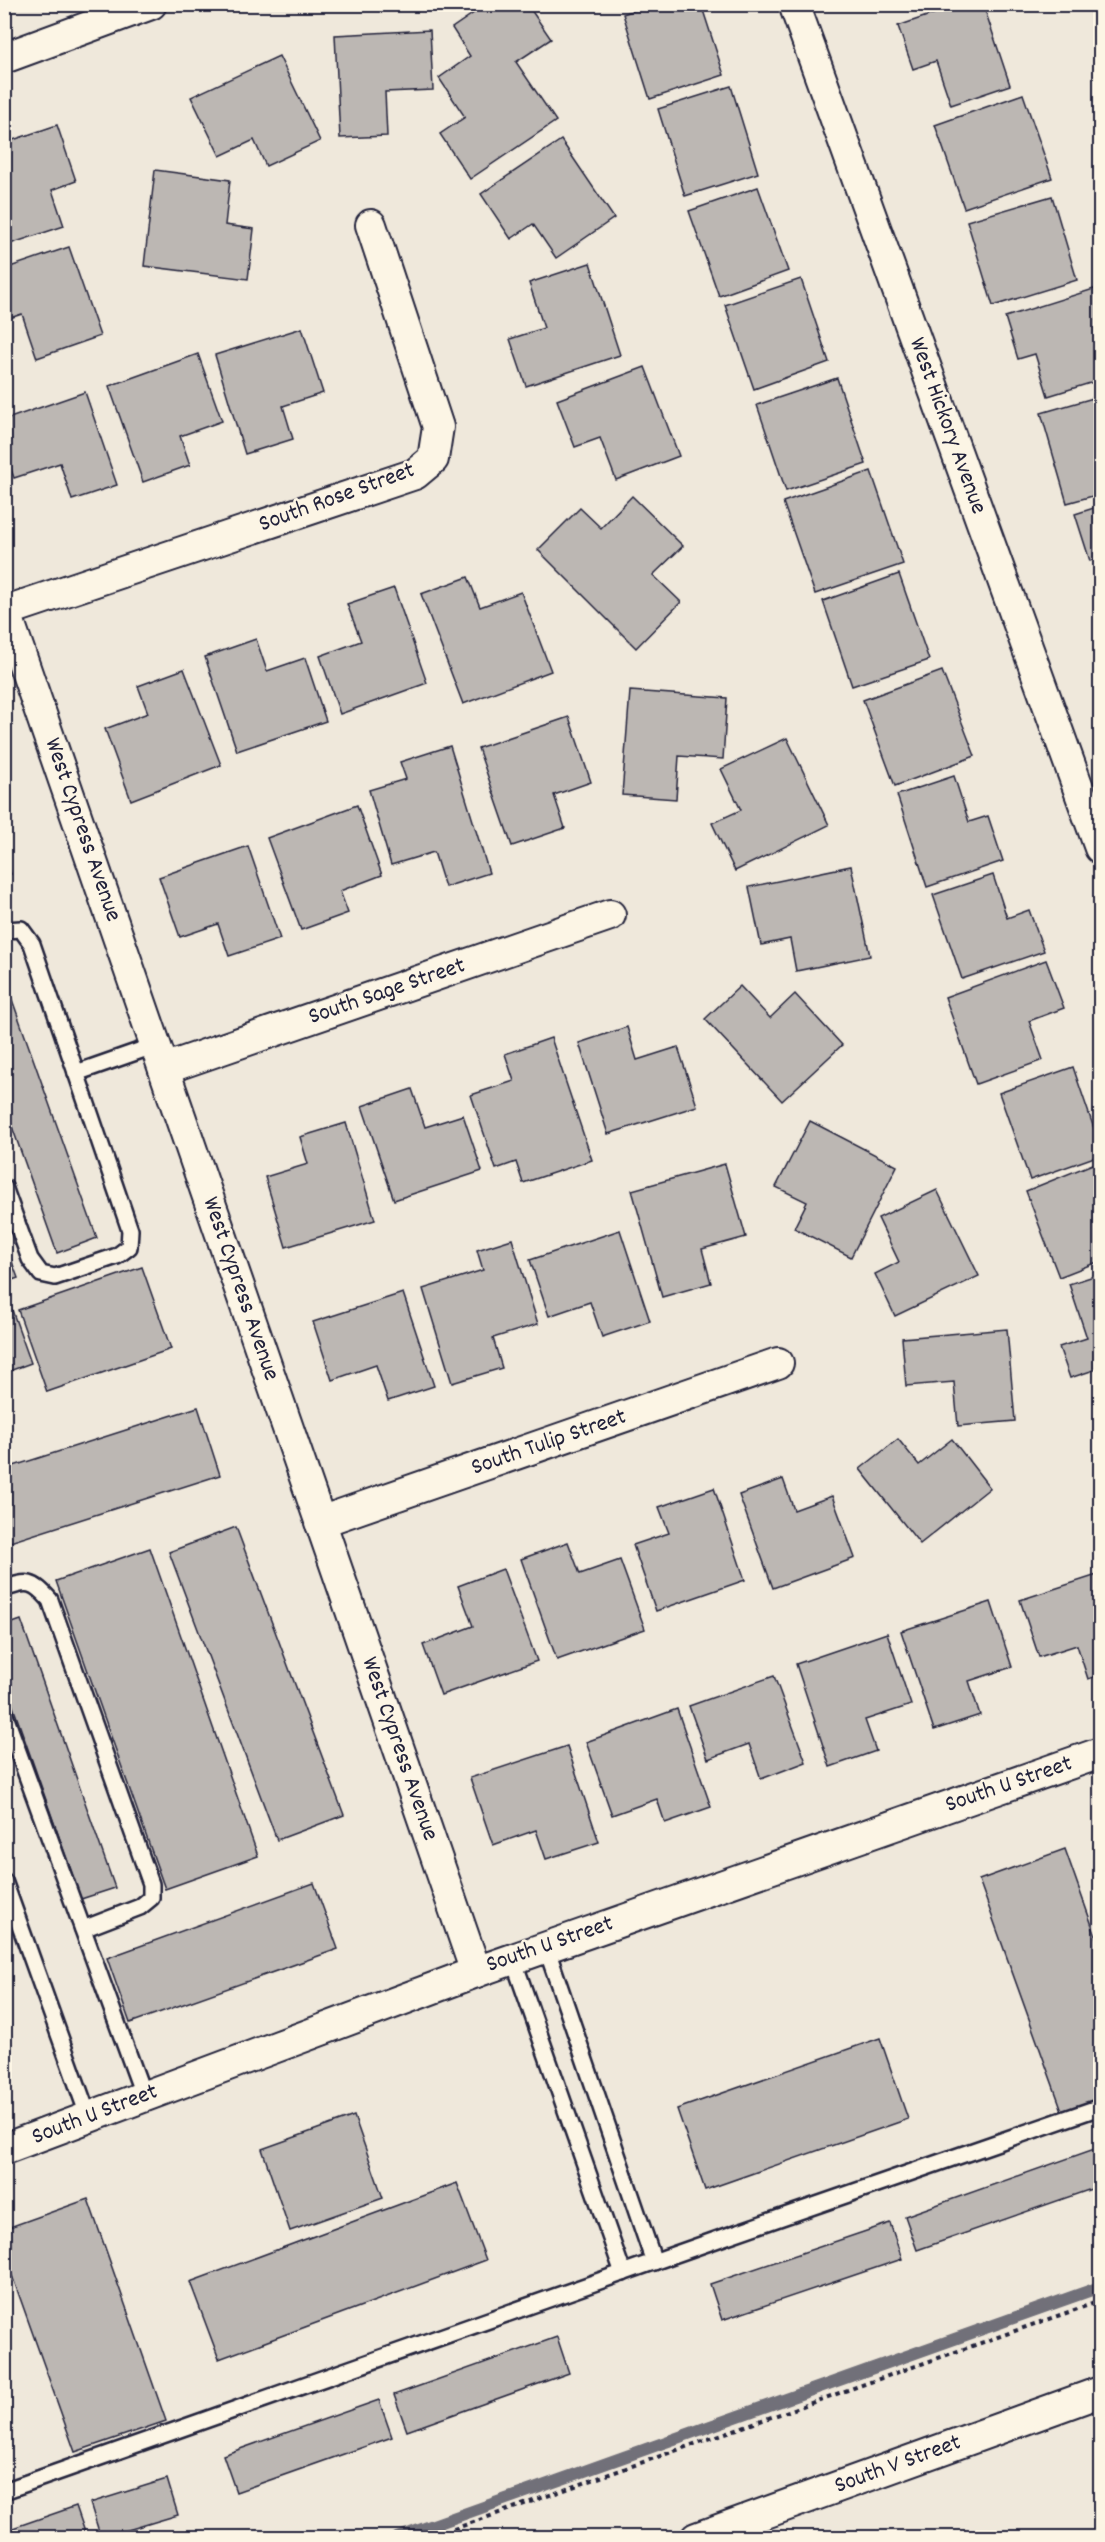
<svg xmlns="http://www.w3.org/2000/svg" width="1105" height="2542" font-family="Dekko,sans-serif">
	<style>
		.lines { fill: none; stroke-linecap: round; stroke-linejoin: round }
		.stream { stroke: #716f79; stroke-width: 12 }
		.building { fill: #bcb7b3; stroke: #22223b; stroke-width: 1.5 }
		.lane-casing { stroke: #22223b; stroke-width: 20 }
		.street-casing { stroke: #22223b; stroke-width: 34 }
		.path { stroke: #22223b; stroke-width: 4; stroke-dasharray: 4.5 4.5; stroke-linecap: butt }
		.lane { stroke: #fcf5e5; stroke-width: 15 }
		.street { stroke: #fcf5e5; stroke-width: 30 }
		.labels { text-anchor: middle; dominant-baseline: central; stroke-width: 5; stroke-linejoin: round; paint-order: stroke }
		.street-label { font-size: 24px; fill: #22223b; stroke: #fcf5e5 }
	</style>
	<rect width="100%" height="100%" fill="#efe8db"/>
	<filter id="ink" filterUnits="userSpaceOnUse"><feTurbulence type="fractalNoise" baseFrequency=".0167" numOctaves="2"/><feDisplacementMap in="SourceGraphic" scale="12" xChannelSelector="R" yChannelSelector="G"/><feConvolveMatrix kernelMatrix="1 2 1 2 8 2 1 2 1" color-interpolation-filters="sRGB"/></filter>
	<g filter="url(#ink)">
		<g class="lines">
			<path class="stream" d="M397,2538L1100,2287"/>
		</g>
		<g class="building">
			<path d="M487,4H527L551,39L516,62L556,121L470,179L440,134L465,117L439,78L470,56L452,28Z"/>
			<path d="M652,4H701L724,75L650,99L623,14Z"/>
			<path d="M962,4H983L1010,85L951,105L936,61L913,69L898,26Z"/>
			<path d="M1089,4H1100V41Z"/>
			<path d="M430,30L433,90L385,92L387,136L340,138L335,35Z"/>
			<path d="M279,56L320,141L266,166L254,140L220,156L191,97Z"/>
			<path d="M731,86L758,173L685,196L658,109Z"/>
			<path d="M1023,94L1052,178L964,208L935,125Z"/>
			<path d="M57,125L76,181L52,190L64,226L4,246V143Z"/>
			<path d="M561,140L614,218L556,258L533,224L511,239L481,194Z"/>
			<path d="M155,170L230,180L225,225L254,229L248,279L144,266Z"/>
			<path d="M758,187L788,271L719,296L689,211Z"/>
			<path d="M1052,196L1077,280L993,306L967,221Z"/>
			<path d="M69,247L100,336L37,358L22,314L4,320V269Z"/>
			<path d="M590,263L620,355L526,386L510,339L544,328L529,283Z"/>
			<path d="M801,279L829,362L754,389L725,305Z"/>
			<path d="M1100,287V380L1048,396L1035,354L1018,359L1005,317Z"/>
			<path d="M302,328L323,393L283,406L293,439L245,454L215,355Z"/>
			<path d="M198,354L222,421L180,436L190,465L143,482L109,386Z"/>
			<path d="M645,367L679,456L616,480L600,438L575,447L557,400Z"/>
			<path d="M837,378L866,464L786,491L757,405Z"/>
			<path d="M85,392L117,485L72,500L60,463L14,478L4,449V420Z"/>
			<path d="M1100,396V494L1067,503L1041,413Z"/>
			<path d="M871,471L903,564L815,594L783,502Z"/>
			<path d="M632,496L683,546L653,575L681,602L636,648L538,550L580,508L601,528Z"/>
			<path d="M1100,506V557L1090,561L1075,514Z"/>
			<path d="M899,574L929,660L852,686L823,601Z"/>
			<path d="M468,577L480,607L521,592L551,671L463,704L421,594Z"/>
			<path d="M394,588L427,683L340,714L320,656L361,641L347,604Z"/>
			<path d="M256,639L267,671L305,658L326,721L237,751L205,657Z"/>
			<path d="M184,669L221,765L131,800L105,729L148,713L138,686Z"/>
			<path d="M942,671L975,756L895,786L863,700Z"/>
			<path d="M630,691L727,698L723,759L679,756L676,799L622,795Z"/>
			<path d="M569,717L591,782L554,795L565,828L512,846L478,748Z"/>
			<path d="M787,738L829,825L735,871L712,823L741,810L721,769Z"/>
			<path d="M450,746L489,873L445,887L434,852L391,865L369,790L406,779L400,762Z"/>
			<path d="M954,776L969,822L988,816L1003,861L927,887L897,795Z"/>
			<path d="M357,805L382,875L340,891L348,913L301,930L267,838Z"/>
			<path d="M248,846L280,939L229,956L218,924L180,937L159,877Z"/>
			<path d="M4,855L11,874L4,876Z"/>
			<path d="M851,866L870,956L796,971L790,939L761,945L749,887Z"/>
			<path d="M993,875L1007,918L1029,910L1044,951L962,979L933,895Z"/>
			<path d="M1046,960L1064,1008L1029,1021L1043,1060L976,1084L945,997Z"/>
			<path d="M4,977L97,1238L57,1253L4,1104Z"/>
			<path d="M740,986L770,1018L795,994L842,1045L782,1101L705,1019Z"/>
			<path d="M627,1027L637,1060L678,1047L697,1106L608,1134L579,1043Z"/>
			<path d="M551,1038L592,1160L523,1183L516,1162L496,1169L471,1095L514,1081L505,1054Z"/>
			<path d="M1073,1067L1100,1146V1155L1030,1180L999,1093Z"/>
			<path d="M412,1089L425,1127L463,1115L482,1171L394,1200L362,1106Z"/>
			<path d="M810,1121L897,1166L851,1257L794,1228L807,1202L776,1187Z"/>
			<path d="M346,1123L375,1220L286,1247L265,1177L308,1164L300,1137Z"/>
			<path d="M1100,1161V1261L1059,1277L1026,1191Z"/>
			<path d="M725,1164L746,1237L702,1249L711,1283L662,1297L632,1190Z"/>
			<path d="M937,1190L979,1276L895,1316L875,1274L899,1262L878,1218Z"/>
			<path d="M620,1230L650,1321L602,1337L590,1302L549,1316L530,1260Z"/>
			<path d="M512,1239L538,1324L493,1338L502,1368L452,1383L423,1289L483,1270L477,1250Z"/>
			<path d="M4,1240L18,1278L4,1283Z"/>
			<path d="M142,1267L171,1349L47,1392L18,1310Z"/>
			<path d="M1100,1274V1368L1070,1378L1059,1347L1087,1338L1069,1284Z"/>
			<path d="M403,1293L434,1386L388,1401L376,1365L332,1380L313,1322Z"/>
			<path d="M8,1299L31,1363L4,1373V1300Z"/>
			<path d="M1007,1329L1015,1421L958,1426L954,1382L906,1386L902,1338Z"/>
			<path d="M198,1407L220,1475L4,1544V1469Z"/>
			<path d="M898,1439L919,1465L952,1439L990,1488L920,1544L860,1469Z"/>
			<path d="M783,1479L794,1510L832,1496L855,1558L773,1588L739,1495Z"/>
			<path d="M714,1488L745,1580L656,1611L633,1545L669,1533L659,1507Z"/>
			<path d="M236,1527L344,1815L277,1840L169,1552Z"/>
			<path d="M568,1542L580,1574L620,1560L645,1629L557,1660L521,1559Z"/>
			<path d="M150,1548L258,1856L165,1889L56,1581Z"/>
			<path d="M503,1569L537,1661L441,1695L423,1645L473,1626L458,1586Z"/>
			<path d="M1100,1574V1675L1088,1679L1077,1645L1039,1657L1020,1600Z"/>
			<path d="M991,1602L1012,1667L969,1681L980,1715L934,1730L901,1631Z"/>
			<path d="M21,1620L115,1888L81,1899L4,1681V1626Z"/>
			<path d="M887,1633L911,1705L865,1720L876,1751L830,1767L796,1664Z"/>
			<path d="M774,1676L806,1762L761,1779L749,1744L708,1759L689,1706Z"/>
			<path d="M677,1709L711,1807L665,1823L657,1799L612,1815L586,1742Z"/>
			<path d="M567,1746L599,1842L546,1859L536,1830L493,1845L470,1778Z"/>
			<path d="M1065,1849L1100,1948V2103L1064,2116L979,1880Z"/>
			<path d="M314,1883L338,1949L130,2023L107,1958Z"/>
			<path d="M880,2038L908,2119L705,2190L677,2109Z"/>
			<path d="M354,2116L383,2198L290,2231L262,2149Z"/>
			<path d="M1100,2147V2186L917,2250L905,2216Z"/>
			<path d="M457,2183L486,2260L219,2359L190,2282Z"/>
			<path d="M88,2199L166,2421L75,2452L4,2253V2229Z"/>
			<path d="M890,2223L902,2259L722,2320L710,2284Z"/>
			<path d="M557,2337L569,2373L407,2431L394,2395Z"/>
			<path d="M379,2400L392,2437L236,2492L223,2455Z"/>
			<path d="M167,2479L178,2515L101,2538L90,2503Z"/>
			<path d="M76,2506L87,2538H4V2531Z"/>
		</g>
		<g class="lines">
			<g class="lane-casing">
				<g id="lane">
					<path d="M4,930L21,929L32,944L130,1230L129,1247L117,1256L55,1277L41,1274L30,1259L4,1187"/>
					<path d="M76,1073L156,1045"/>
					<path d="M4,1589C28,1580 33,1581 50,1600L151,1884V1898L140,1907L83,1929"/>
					<path d="M4,1713L144,2097"/>
					<path d="M4,1881L89,2118"/>
					<path d="M546,1947L654,2262"/>
					<path d="M513,1959L623,2273"/>
					<path d="M4,2491L727,2236L1100,2107"/>
				</g>
			</g>
			<g class="street-casing">
				<g id="street">
					<path d="M794,4L1100,848"/>
					<path d="M4,58L151,4"/>
					<path d="M4,607L476,1972"/>
					<path d="M6,611L415,474L433,459L438,427L371,225"/>
					<path d="M164,1069L610,915"/>
					<path d="M320,1522L778,1363"/>
					<path d="M4,2149L476,1972L1100,1753"/>
					<path d="M696,2538L1100,2392"/>
				</g>
			</g>
			<path class="path" d="M428,2538L1100,2301"/>
			<use href="#lane" class="lane"/>
			<use href="#street" class="street"/>
		</g>
	</g>
	<g class="labels">
		<g class="street-label">
			<text transform="translate(947 426) rotate(70)">West Hickory Avenue</text>
			<text transform="translate(337 498) rotate(-20)">South Rose Street</text>
			<text transform="translate(82 830) rotate(71)">West Cypress Avenue</text>
			<text transform="translate(387 992) rotate(-19)">South Sage Street</text>
			<text transform="translate(240 1289) rotate(71)">West Cypress Avenue</text>
			<text transform="translate(549 1443) rotate(-19)">South Tulip Street</text>
			<text transform="translate(399 1749) rotate(71)">West Cypress Avenue</text>
			<text transform="translate(1009 1785) rotate(-19)">South U Street</text>
			<text transform="translate(550 1945) rotate(-19)">South U Street</text>
			<text transform="translate(95 2115) rotate(-21)">South U Street</text>
			<text transform="translate(898 2465) rotate(-20)">South V Street</text>
		</g>
	</g>
	<rect width="1105" height="2542" fill="none" stroke="#fcf5e5" stroke-width="24"/>
	<rect x="12" y="12" width="1081" height="2518" fill="none" stroke="#22223b" stroke-width="2" filter="url(#ink)"/>
</svg>
